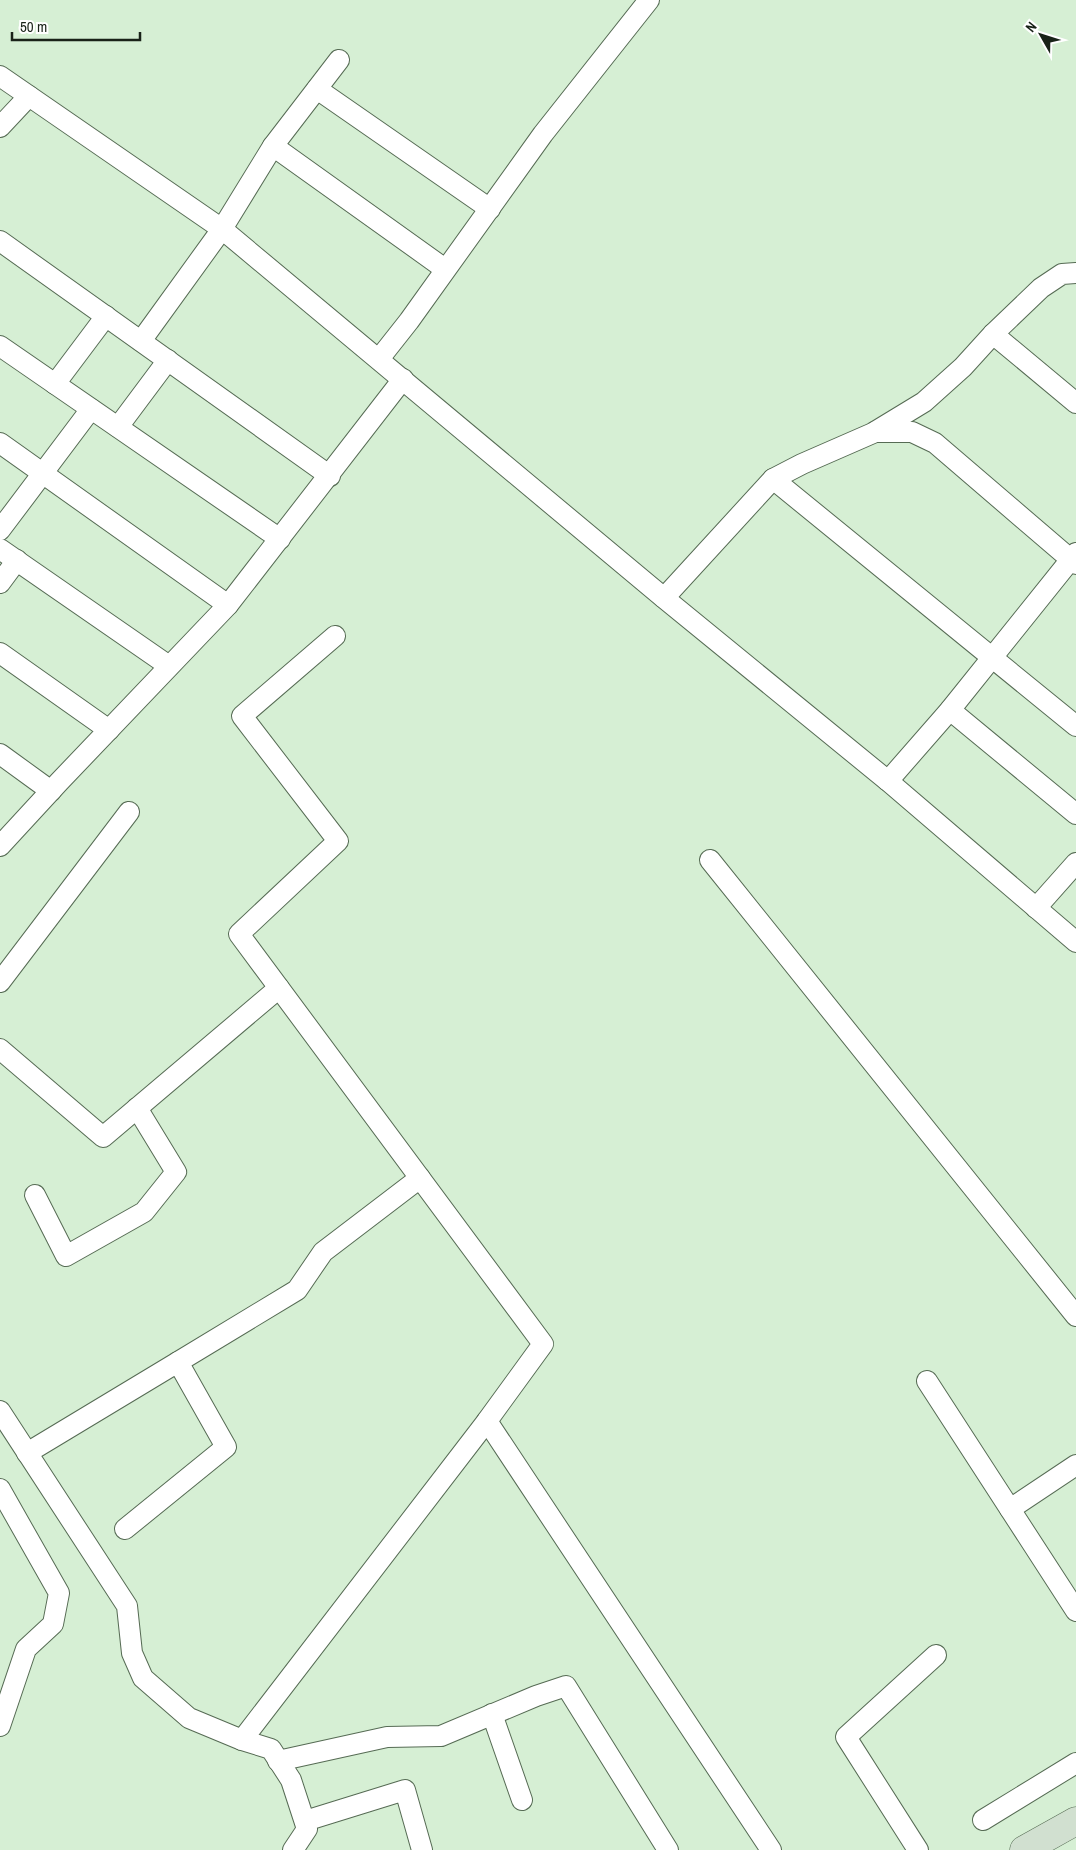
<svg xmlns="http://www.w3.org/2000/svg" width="1076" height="1850" font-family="'Archivo Narrow',sans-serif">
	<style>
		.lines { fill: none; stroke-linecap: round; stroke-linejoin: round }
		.street-casing { stroke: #566b54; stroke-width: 22 }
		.secondary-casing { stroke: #566b54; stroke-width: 29 }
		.street { stroke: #fff; stroke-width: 20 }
		.secondary { stroke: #d1e0d0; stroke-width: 28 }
	</style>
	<rect width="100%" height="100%" fill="#d6efd4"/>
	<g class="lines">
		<g class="street-casing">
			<g id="street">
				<path d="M0,76L222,229L664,598L888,781L1076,942"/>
				<path d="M317,89L490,209"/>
				<path d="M0,127L29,96"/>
				<path d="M273,146L445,269"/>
				<path d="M0,241L330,476"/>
				<path d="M993,334L1076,403"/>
				<path d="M141,341L222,229L273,146L339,60"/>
				<path d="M0,346L280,539"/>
				<path d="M379,359L409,321L543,134L649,0"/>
				<path d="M55,384L106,316"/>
				<path d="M118,427L168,360"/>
				<path d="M875,432H912L935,443L1076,564"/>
				<path d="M0,443L228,605"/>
				<path d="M773,479L1076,726"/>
				<path d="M0,530L91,409"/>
				<path d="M0,549L169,666"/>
				<path d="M0,583L17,560"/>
				<path d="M664,598L773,479L802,464L873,433L924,402L963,367L993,334L1041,288L1062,274L1076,273"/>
				<path d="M0,653L109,730"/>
				<path d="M950,710L1076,814"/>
				<path d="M0,754L51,791"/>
				<path d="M888,781L950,710L1076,553"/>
				<path d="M0,846L59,782L228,605L403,379"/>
				<path d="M710,860L1076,1316"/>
				<path d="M1036,908L1076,863"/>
				<path d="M0,982L129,812"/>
				<path d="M0,1049L103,1137L279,988"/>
				<path d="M35,1195L66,1256L144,1212L176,1172L137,1108"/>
				<path d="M178,1362L297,1290L323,1252L420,1178"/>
				<path d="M927,1381L1076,1611"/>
				<path d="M0,1411L127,1606L132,1653L143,1678L189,1718L242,1740L271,1749L291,1780L307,1829L293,1850"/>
				<path d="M487,1421L771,1850"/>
				<path d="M27,1453L178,1362L226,1447L125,1529"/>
				<path d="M0,1489L59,1593L53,1624L26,1649L0,1726"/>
				<path d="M1010,1509L1076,1465"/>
				<path d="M492,1714L522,1800"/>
				<path d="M242,1740L487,1421L543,1344L239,934L338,841L242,716L335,636"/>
				<path d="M278,1761L387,1737L441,1736L536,1696L566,1686L668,1850"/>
				<path d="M983,1820L1076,1763"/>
				<path d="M305,1821L405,1790L422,1850"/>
				<path d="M918,1850L846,1737L936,1655"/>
			</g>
		</g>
		<g class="secondary-casing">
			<path id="secondary" d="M1024,1850L1076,1821"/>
		</g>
		<use href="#street" class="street"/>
		<use href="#secondary" class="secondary"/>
	</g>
	<g transform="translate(1041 35) rotate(309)" stroke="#ffffff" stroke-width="4" paint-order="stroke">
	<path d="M0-4L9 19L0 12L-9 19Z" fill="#192218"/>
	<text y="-8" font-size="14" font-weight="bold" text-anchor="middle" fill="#192218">N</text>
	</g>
	<path d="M12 32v8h128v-8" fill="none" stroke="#192218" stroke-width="2.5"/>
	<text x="20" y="32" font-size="15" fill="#192218" stroke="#ffffff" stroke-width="4" paint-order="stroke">50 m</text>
</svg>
